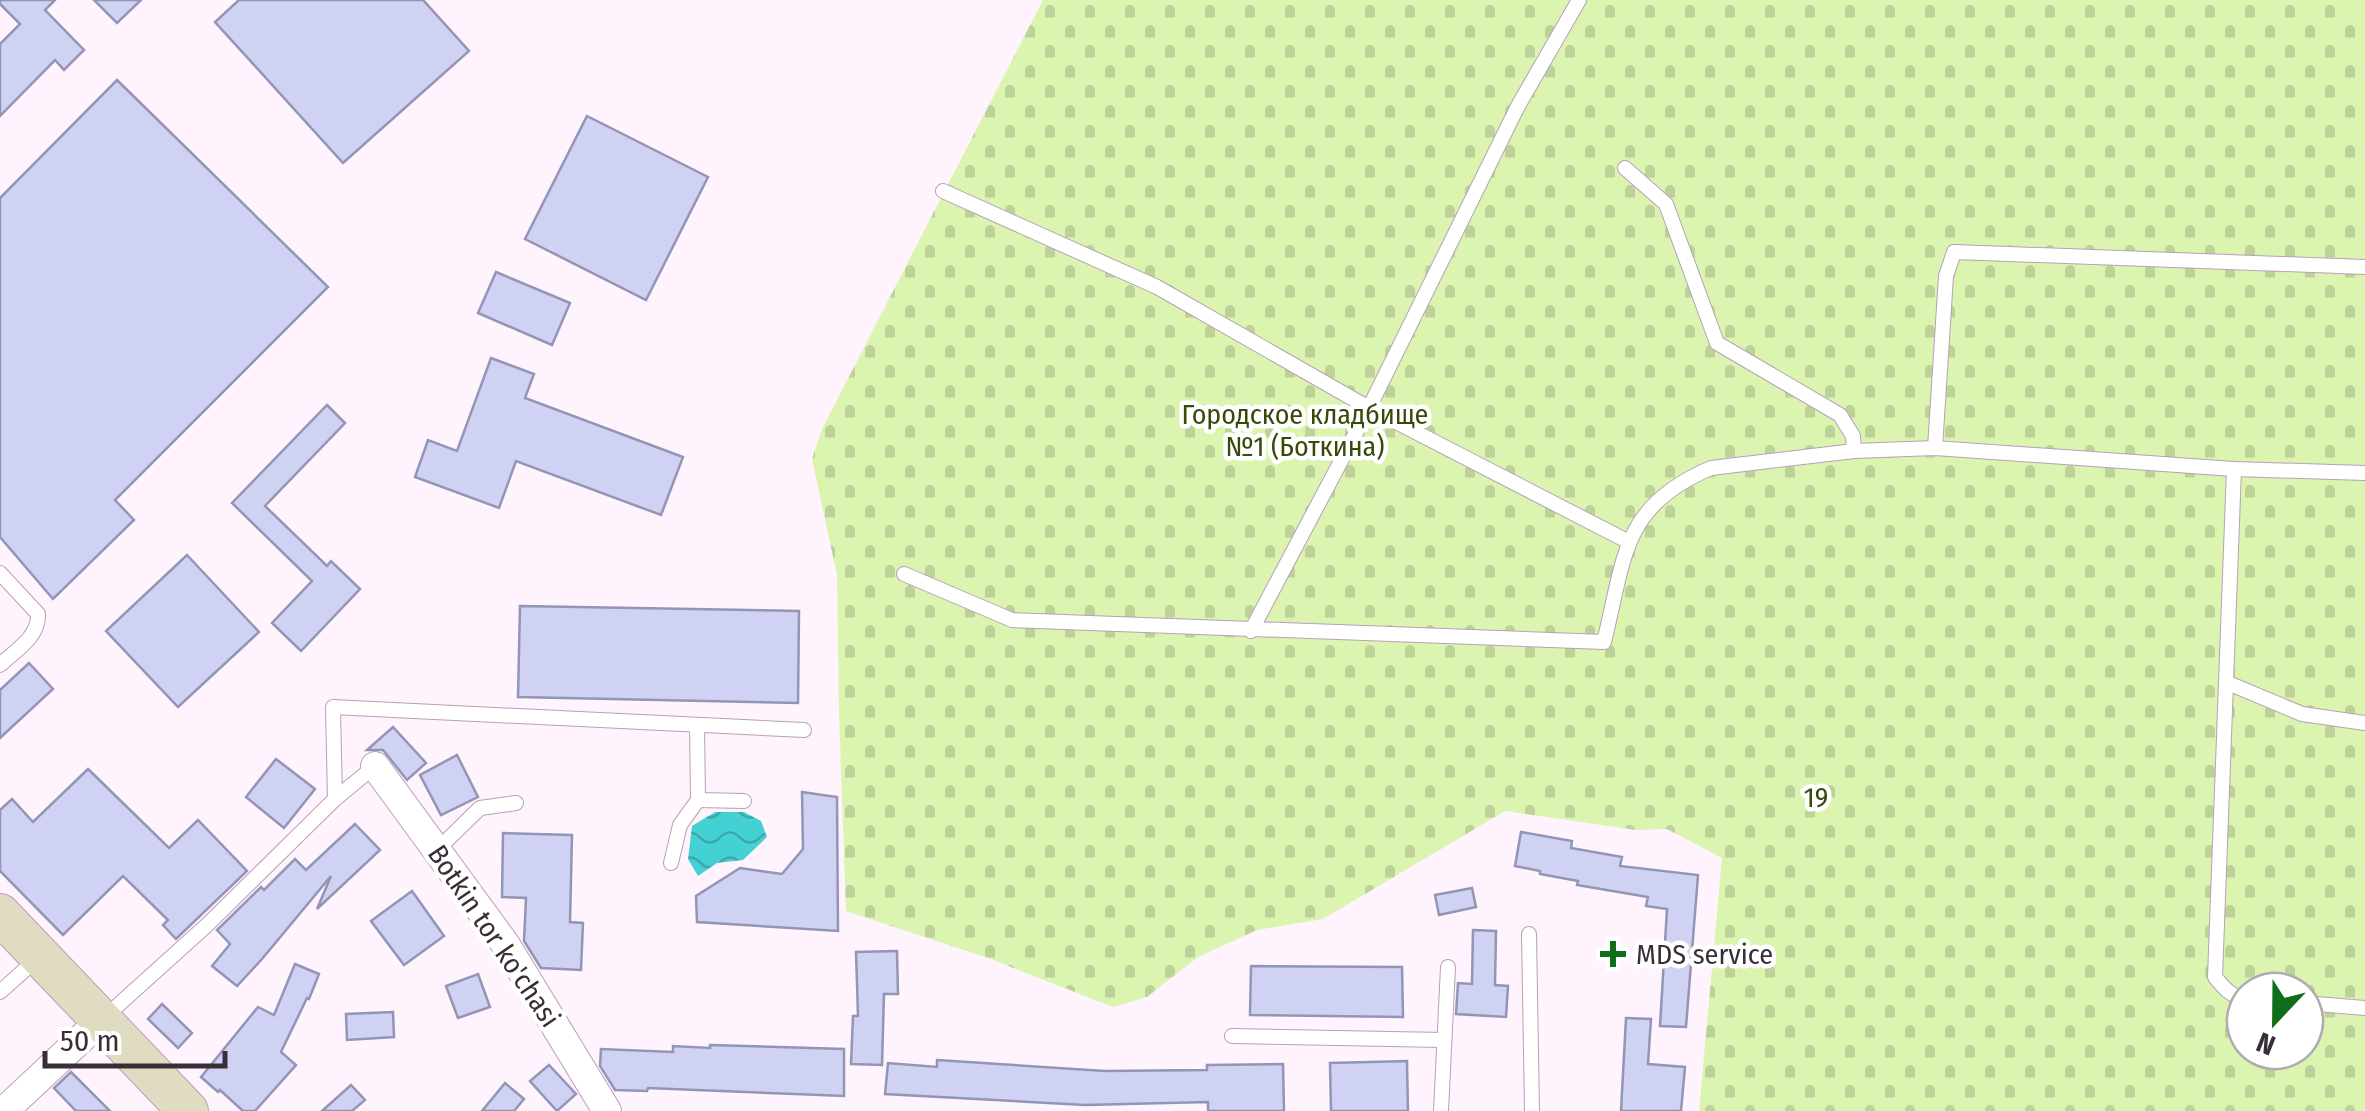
<svg xmlns="http://www.w3.org/2000/svg" width="2365" height="1111" font-family="'Fira Sans Condensed',sans-serif">
	<style>
		.cemetery { fill: url(#cemetery-stones); fill-rule: evenodd }
		.water { fill: url(#water-waves) }
		.building { fill: #cfd2f3; stroke: #9395b5; stroke-width: 2.5 }
		.lines { fill: none; stroke-linecap: round; stroke-linejoin: round }
		.lane-casing { stroke: #ba9fb7; stroke-width: 16 }
		.street-casing { stroke: #ba9fb7; stroke-width: 30 }
		.secondary-casing { stroke: #ba9fb7; stroke-width: 42 }
		.lane { stroke: #fff; stroke-width: 14 }
		.street { stroke: #fff; stroke-width: 28 }
		.secondary { stroke: #dfdcc2; stroke-width: 40 }
		.poi-dot { fill: #0f6e1a; stroke: #fff; stroke-width: 4 }
		.labels { text-anchor: middle; dominant-baseline: central; stroke-width: 9; stroke-linejoin: round; paint-order: stroke }
		.park-label { font-size: 28px; fill: #374a0a; stroke: #fff }
		.street-label { font-size: 28px; fill: #392e38; stroke: #fff }
		.poi-label { font-size: 28px; fill: #392e38; stroke: #fff; text-anchor: start }
	</style>
	<defs>
		<pattern id="cemetery-stones" width="16" height="16" patternUnits="userSpaceOnUse" patternTransform="scale(2.5)"><rect width="16" height="16" fill="#dbf5b0"/><path d="M2 7V4a2 2 0 0 1 4 0v3zM10 15v-3a2 2 0 0 1 4 0v3z" fill="#bdd298"/></pattern>
		<pattern id="water-waves" width="16" height="10" patternUnits="userSpaceOnUse" patternTransform="scale(2.5)"><rect width="16" height="10" fill="#44d1d3"/><path d="M0 5q4-4 8 0t8 0" fill="none" stroke="#3aaaac"/></pattern>
	</defs>
	<rect width="100%" height="100%" fill="#fff3fe"/>
	<path class="cemetery" d="M1043,0H2365V1111H1699L1722,858L1667,829L1636,830L1505,811L1323,919L1257,930L1198,957L1147,997L1113,1007L988,958L846,911L839,713L837,575L812,459L822,429ZM2245,991H2305V1051H2245Z"/>
	<path class="water" d="M715,812H744L761,821L767,837L743,860L717,863L698,876L688,859L692,826Z"/>
	<g class="building">
		<path d="M0,0H55L45,10L84,50L64,70L55,60L0,116V44L20,24L0,4Z"/>
		<path d="M94,0H141L117,23Z"/>
		<path d="M239,0H423L469,51L343,163L215,22Z"/>
		<path d="M117,80L328,287L115,500L134,520L53,599L0,537V198Z"/>
		<path d="M587,116L708,177L646,300L525,239Z"/>
		<path d="M496,272L570,303L552,345L478,313Z"/>
		<path d="M491,358L534,374L525,398L683,457L661,515L516,461L499,508L415,477L428,440L457,451Z"/>
		<path d="M327,405L345,423L265,506L327,566L331,561L360,589L301,651L272,623L312,581L232,503Z"/>
		<path d="M187,555L259,632L178,707L106,631Z"/>
		<path d="M520,606L799,611L798,703L518,697Z"/>
		<path d="M29,663L53,689L0,738V690Z"/>
		<path d="M393,727L426,763L407,780L383,750H367Z"/>
		<path d="M457,755L478,797L441,815L420,775Z"/>
		<path d="M276,759L315,789L284,828L246,797Z"/>
		<path d="M88,769L169,848L198,820L247,871L176,939L163,925L168,920L123,876L63,935L0,871V810L12,799L33,822Z"/>
		<path d="M802,792L837,797L838,931L697,922L696,896L740,868L782,874L803,849Z"/>
		<path d="M355,824L380,850L317,909L331,876L262,959L237,986L212,966L230,944L217,930L261,887L264,890L295,859L306,870Z"/>
		<path d="M1521,832L1572,841L1571,848L1622,857L1620,866L1698,875L1686,1027L1660,1026L1667,909L1646,906L1648,897L1577,885L1578,881L1540,874V871L1515,866Z"/>
		<path d="M503,833L572,835L570,922L583,923L581,970L541,968L524,941L526,898L502,897Z"/>
		<path d="M1472,888L1476,907L1439,915L1435,895Z"/>
		<path d="M412,891L444,936L404,965L371,921Z"/>
		<path d="M1473,930L1496,931L1495,985L1508,986L1506,1017L1456,1014L1458,983L1472,984Z"/>
		<path d="M897,951L898,994H884L882,1065L851,1064L853,1016H858L856,952Z"/>
		<path d="M295,964L319,974L309,999L307,998L281,1052L296,1065L255,1111H243L220,1090L218,1092L201,1077L258,1007L274,1015Z"/>
		<path d="M1251,966L1402,967L1403,1017L1250,1015Z"/>
		<path d="M478,974L490,1007L458,1018L446,986Z"/>
		<path d="M162,1004L192,1033L178,1048L148,1019Z"/>
		<path d="M393,1012L394,1037L347,1040L346,1014Z"/>
		<path d="M1626,1018L1651,1019L1648,1064L1685,1067L1681,1111H1621Z"/>
		<path d="M710,1045L844,1049V1096L648,1088L647,1091L615,1090L600,1066L601,1049L673,1052V1046L710,1048Z"/>
		<path d="M937,1060L1105,1071L1207,1070V1065L1283,1064L1284,1111H1208V1102L1085,1105L885,1094L888,1063L937,1067Z"/>
		<path d="M1407,1061L1408,1111H1331L1330,1063Z"/>
		<path d="M549,1065L576,1094L557,1111L530,1081Z"/>
		<path d="M71,1072L110,1111H76L54,1088Z"/>
		<path d="M505,1083L524,1099L514,1111H482Z"/>
		<path d="M351,1085L365,1100L352,1111H322Z"/>
	</g>
	<g class="lines">
		<g class="lane-casing">
			<g id="lane">
				<path d="M1625,168L1666,204L1717,343L1840,415L1853,436L1854,451"/>
				<path d="M943,191L1157,287L1369,408L1629,542"/>
				<path d="M1935,448L1946,276L1954,252L2365,267"/>
				<path d="M2234,469L2215,977C2224,988 2231,997 2245,998"/>
				<path d="M0,573L38,614C39,637 16,650 0,665"/>
				<path d="M904,574L1012,620L1604,642C1625,558 1621,506 1711,468L1854,451L1935,448L2234,469L2365,473"/>
				<path d="M1251,631L1369,408L1518,106L1579,0"/>
				<path d="M2228,683L2302,714L2365,723"/>
				<path d="M335,799L333,707L804,730"/>
				<path d="M698,800L744,801"/>
				<path d="M437,850L480,808L516,803"/>
				<path d="M671,863L680,825L698,800L697,725"/>
				<path d="M1529,934L1532,1111"/>
				<path d="M0,992L28,967"/>
				<path d="M2305,1003L2365,1008"/>
				<path d="M105,1017L207,925L335,799L375,766"/>
				<path d="M1232,1036L1444,1040"/>
				<path d="M1441,1111L1448,967"/>
			</g>
		</g>
		<g class="street-casing">
			<g id="street">
				<path d="M375,766L506,945L607,1111"/>
				<path d="M4,1111L100,1021"/>
			</g>
		</g>
		<g class="secondary-casing">
			<path id="secondary" d="M0,914L188,1111"/>
		</g>
		<use href="#lane" class="lane"/>
		<use href="#street" class="street"/>
		<use href="#secondary" class="secondary"/>
	</g>
	<path class="poi-dot" d="M1608 939h10v10h10v10h-10v10h-10v-10h-10v-10h10z"/>
	<g class="labels">
		<g class="park-label">
			<text x="1305" y="414">Городское кладбище<tspan x="1305" dy="32">№1 (Боткина)</tspan></text>
			<text x="1816" y="797">19</text>
		</g>
		<g class="street-label">
			<text transform="translate(494 936) rotate(56)">Botkin tor ko'chasi</text>
		</g>
		<g class="poi-label">
			<text x="1636" y="954">MDS service</text>
		</g>
	</g>
	<g transform="translate(2275 1021) rotate(202)"><circle r="48" fill="#ffffff" stroke="#b0abaf" stroke-width="2.5"/>
	<path d="M0-8L18 38L0 25L-18 38Z" fill="#0f6e1a"/>
	<text y="-15" font-size="28" font-weight="bold" text-anchor="middle" fill="#392e38">N</text>
	</g>
	<path d="M45 1051v15h180v-15" fill="none" stroke="#392e38" stroke-width="5"/>
	<text x="60" y="1051" font-size="30" fill="#392e38" stroke="#ffffff" stroke-width="8" paint-order="stroke">50 m</text>
</svg>
